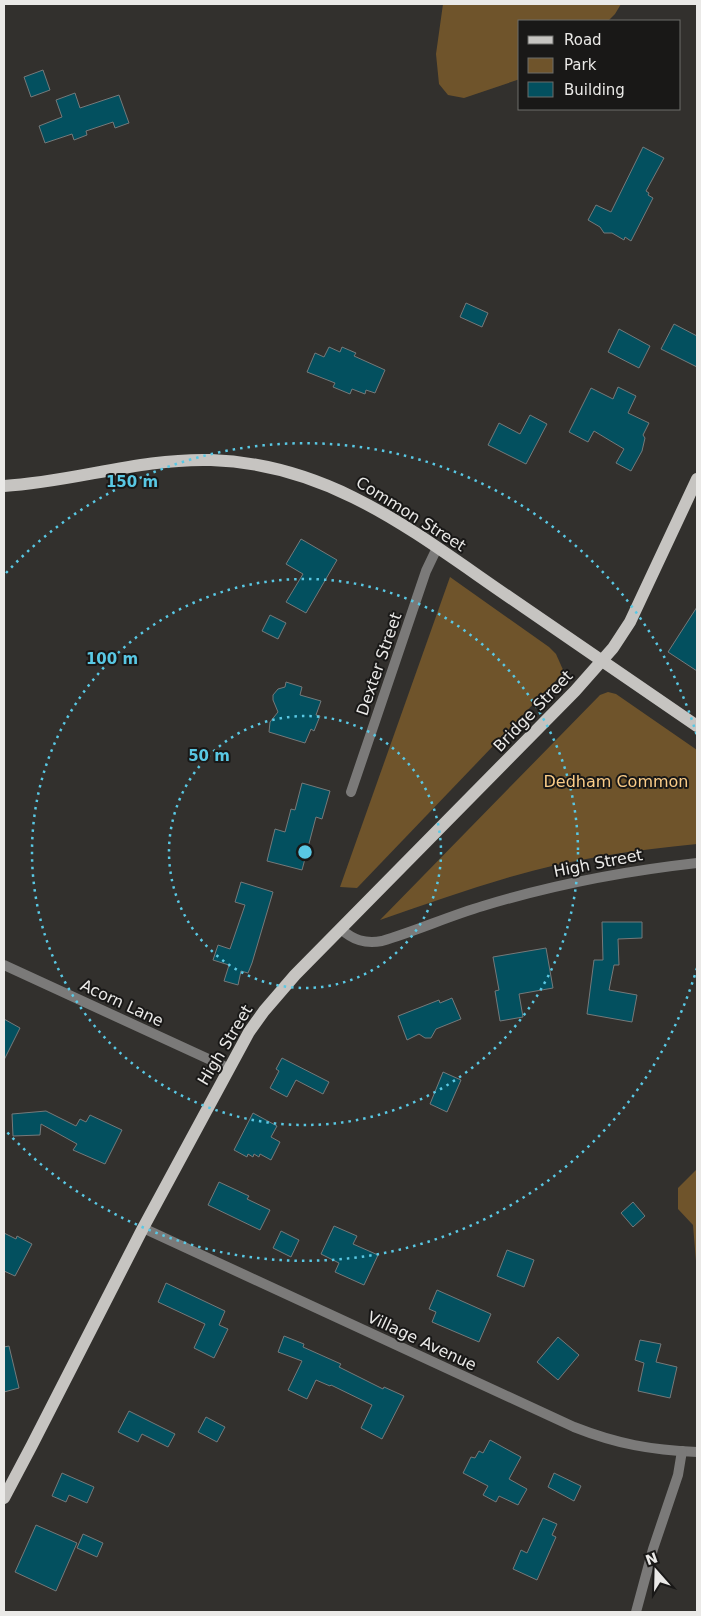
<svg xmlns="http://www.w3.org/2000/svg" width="701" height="1616" font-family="'DejaVu Sans',sans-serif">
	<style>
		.green { fill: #6f542b }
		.building { fill: #03505f; stroke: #75797a }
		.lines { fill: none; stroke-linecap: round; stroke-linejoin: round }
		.street { stroke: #7b7a79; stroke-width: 10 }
		.primary { stroke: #c6c4c1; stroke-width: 12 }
		.ring { fill: none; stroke: #59c8e4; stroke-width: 2.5; stroke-dasharray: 2.5 5 }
		.labels { text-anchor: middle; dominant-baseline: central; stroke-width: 4; stroke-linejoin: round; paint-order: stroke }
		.street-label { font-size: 16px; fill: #eae9e7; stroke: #191817 }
		.park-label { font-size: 16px; fill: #fbcd89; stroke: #191817 }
		.centre { fill: #59c8e4; stroke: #191817; stroke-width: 2.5 }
		.ring-label { font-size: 15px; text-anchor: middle; font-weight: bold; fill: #59c8e4; stroke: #191817; stroke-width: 4; stroke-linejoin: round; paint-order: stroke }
	</style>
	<rect width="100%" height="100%" fill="#32302d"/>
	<g class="green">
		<path d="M443,4H621L615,14L608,21H520V79L464,98L448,95L439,84L436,54Z"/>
		<path d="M450,577L549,647L556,654L564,672L357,888L340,887Z"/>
		<path d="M608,692L616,694L697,750V844C634,850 571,859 510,877C466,890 423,905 380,920L600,695Z"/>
		<path d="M697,1169V1273L693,1225L678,1209V1188Z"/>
	</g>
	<g class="building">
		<path d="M43,70L50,90L31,97L24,77Z"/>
		<path d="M75,93L80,108L119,95L129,123L115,128L113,122L86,131L87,135L74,140L72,134L45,143L39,126L62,117L56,100Z"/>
		<path d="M643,147L664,158L646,191L649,193L648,195L653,198L631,241L625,237L624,240L612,233H604L600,227L588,220L596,205L611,212Z"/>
		<path d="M466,303L488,313L482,327L460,317Z"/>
		<path d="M674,324L697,336V367L661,349Z"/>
		<path d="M619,329L650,346L639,368L608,352Z"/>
		<path d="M329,347L340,352L342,347L356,353L354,356L385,370L375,393L366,390L365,394L352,389L350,394L333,387L335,383L307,372L315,353L324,357Z"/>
		<path d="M618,387L636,396L628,413L649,423L643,435L645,438L642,451L631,471L616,463L624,449L594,431L588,442L569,432L591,388L613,399Z"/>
		<path d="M530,415L547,424L526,464L488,445L499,423L520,434Z"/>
		<path d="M301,539L337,560L306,613L286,602L303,574L286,564Z"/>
		<path d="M697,607V671L668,652Z"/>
		<path d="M270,615L286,623L278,639L262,631Z"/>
		<path d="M286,682L302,687L300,695L321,701L316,715L320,716L314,731L311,729L305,743L269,732L270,722L278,712L273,700V695L278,689L285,687Z"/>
		<path d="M302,783L330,791L322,819L316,817L302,870L267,861L275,829L285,832L291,809L295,810Z"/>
		<path d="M241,882L273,892L252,963L248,973L241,971L238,985L224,981L229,965L213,960L218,945L230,949L245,905L235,902Z"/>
		<path d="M602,922H642V938L618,939L619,965H614L609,990L637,995L632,1022L587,1014L594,960H603Z"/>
		<path d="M546,948L553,988L519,994L523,1017L500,1021L495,991L499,990L493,957Z"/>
		<path d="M452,998L461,1019L436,1029L431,1038H425L419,1034L407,1040L398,1016L439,1000L440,1003Z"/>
		<path d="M4,1019L20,1028L4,1060Z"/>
		<path d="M282,1058L329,1082L323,1094L296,1080L287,1097L270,1088L279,1071L276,1069Z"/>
		<path d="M443,1072L461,1080L447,1112L430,1104Z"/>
		<path d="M46,1111L76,1126L80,1119L86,1122L90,1115L122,1130L105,1164L73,1150L77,1144L41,1124L40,1135L13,1136L12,1114Z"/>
		<path d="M253,1113L277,1126L271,1137L280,1142L271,1160L260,1154L259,1157L254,1154L253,1157L248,1154L247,1157L234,1150Z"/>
		<path d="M219,1182L249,1196L247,1199L270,1210L260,1230L208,1205Z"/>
		<path d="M633,1202L645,1216L633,1227L621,1213Z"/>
		<path d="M334,1226L357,1236L353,1244L378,1255L364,1285L335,1272L339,1263L321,1254Z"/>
		<path d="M281,1231L299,1240L291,1257L273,1248Z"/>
		<path d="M4,1233L16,1239L17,1236L32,1244L15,1276L4,1271Z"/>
		<path d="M507,1250L534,1260L524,1287L497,1276Z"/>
		<path d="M166,1283L225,1311L219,1325L228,1329L214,1358L194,1348L205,1324L158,1302Z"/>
		<path d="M437,1290L491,1314L479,1342L432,1322L436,1312L429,1309Z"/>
		<path d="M284,1336L304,1344L303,1347L341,1364L339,1367L383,1389L384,1387L404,1396L382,1439L361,1428L372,1405L331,1385L330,1386L316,1380L307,1399L288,1390L302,1361L278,1352Z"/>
		<path d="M558,1337L579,1355L558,1380L537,1362Z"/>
		<path d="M640,1340L661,1344L656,1362L677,1367L670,1398L638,1391L644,1363L635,1360Z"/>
		<path d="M9,1346L19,1388L4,1392V1347Z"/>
		<path d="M129,1411L175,1434L168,1447L142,1434L138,1442L118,1432Z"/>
		<path d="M206,1417L225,1427L217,1442L198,1432Z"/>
		<path d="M490,1440L521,1457L509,1479L527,1489L518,1505L499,1496L496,1502L483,1495L488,1486L463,1473L471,1457L475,1458L479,1451L483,1453Z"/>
		<path d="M62,1473L94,1487L87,1503L69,1495L66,1502L52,1496Z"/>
		<path d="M554,1473L581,1486L574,1501L548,1487Z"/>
		<path d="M543,1518L557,1524L552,1535L556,1537L537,1580L513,1569L521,1550L527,1553Z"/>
		<path d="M36,1525L77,1543L56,1591L15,1572Z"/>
		<path d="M83,1534L103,1543L97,1557L77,1548Z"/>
	</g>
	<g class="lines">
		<g class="street">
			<path d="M351,792L426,571L437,548"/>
			<path d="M341,929C353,940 365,944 382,941C416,931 449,916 483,906C552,885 625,871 697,863"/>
			<path d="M4,965L228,1068"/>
			<path d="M143,1228L574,1427C617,1444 651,1450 697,1452"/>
			<path d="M636,1612L653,1549L678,1475L682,1451"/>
		</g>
		<g class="primary">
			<path d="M4,486C74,482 140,458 211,460C331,464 414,532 509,597C572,640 634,683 697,726"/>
			<path d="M4,1498L32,1445L143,1228L249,1032L264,1011L295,975L575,691L613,648L630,622L697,479"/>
		</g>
	</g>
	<g class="ring">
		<circle cx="305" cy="852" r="136"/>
		<circle cx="305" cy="852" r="273"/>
		<path d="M697 968A409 409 0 0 1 6 1131M6 573A409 409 0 0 1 697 736"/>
	</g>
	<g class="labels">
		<g class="street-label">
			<text transform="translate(411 514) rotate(32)">Common Street</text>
			<text transform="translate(379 664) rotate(-71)">Dexter Street</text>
			<text transform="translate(533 711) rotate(-46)">Bridge Street</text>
			<text transform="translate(598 863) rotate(-11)">High Street</text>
			<text transform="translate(122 1003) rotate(25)">Acorn Lane</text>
			<text transform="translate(225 1045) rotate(-59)">High Street</text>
			<text transform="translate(422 1341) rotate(25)">Village Avenue</text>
		</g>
		<g class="park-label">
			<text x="616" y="781">Dedham Common</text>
		</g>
	</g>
	<circle cx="305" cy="852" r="8" class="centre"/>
	<g class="ring-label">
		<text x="132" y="487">150 m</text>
		<text x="112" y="664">100 m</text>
		<text x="209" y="761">50 m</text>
	</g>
	<rect width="701" height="1616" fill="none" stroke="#eae9e7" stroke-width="10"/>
	<rect x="518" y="20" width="162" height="90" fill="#191817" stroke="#6d6c6a"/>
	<rect x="528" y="36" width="25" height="8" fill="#c6c4c1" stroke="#6d6c6a"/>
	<text x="564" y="45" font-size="15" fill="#eae9e7">Road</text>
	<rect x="528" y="58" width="25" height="15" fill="#6f542b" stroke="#6d6c6a"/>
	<text x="564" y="70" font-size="15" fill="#eae9e7">Park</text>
	<rect x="528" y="82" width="25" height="15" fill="#03505f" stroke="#6d6c6a"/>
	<text x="564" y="95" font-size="15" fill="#eae9e7">Building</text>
	<g transform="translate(656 1571) rotate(340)" stroke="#191817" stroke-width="4" paint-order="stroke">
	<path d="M0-4L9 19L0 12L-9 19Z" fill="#eae9e7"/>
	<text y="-8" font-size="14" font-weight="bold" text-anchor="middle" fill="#eae9e7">N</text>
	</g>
</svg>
